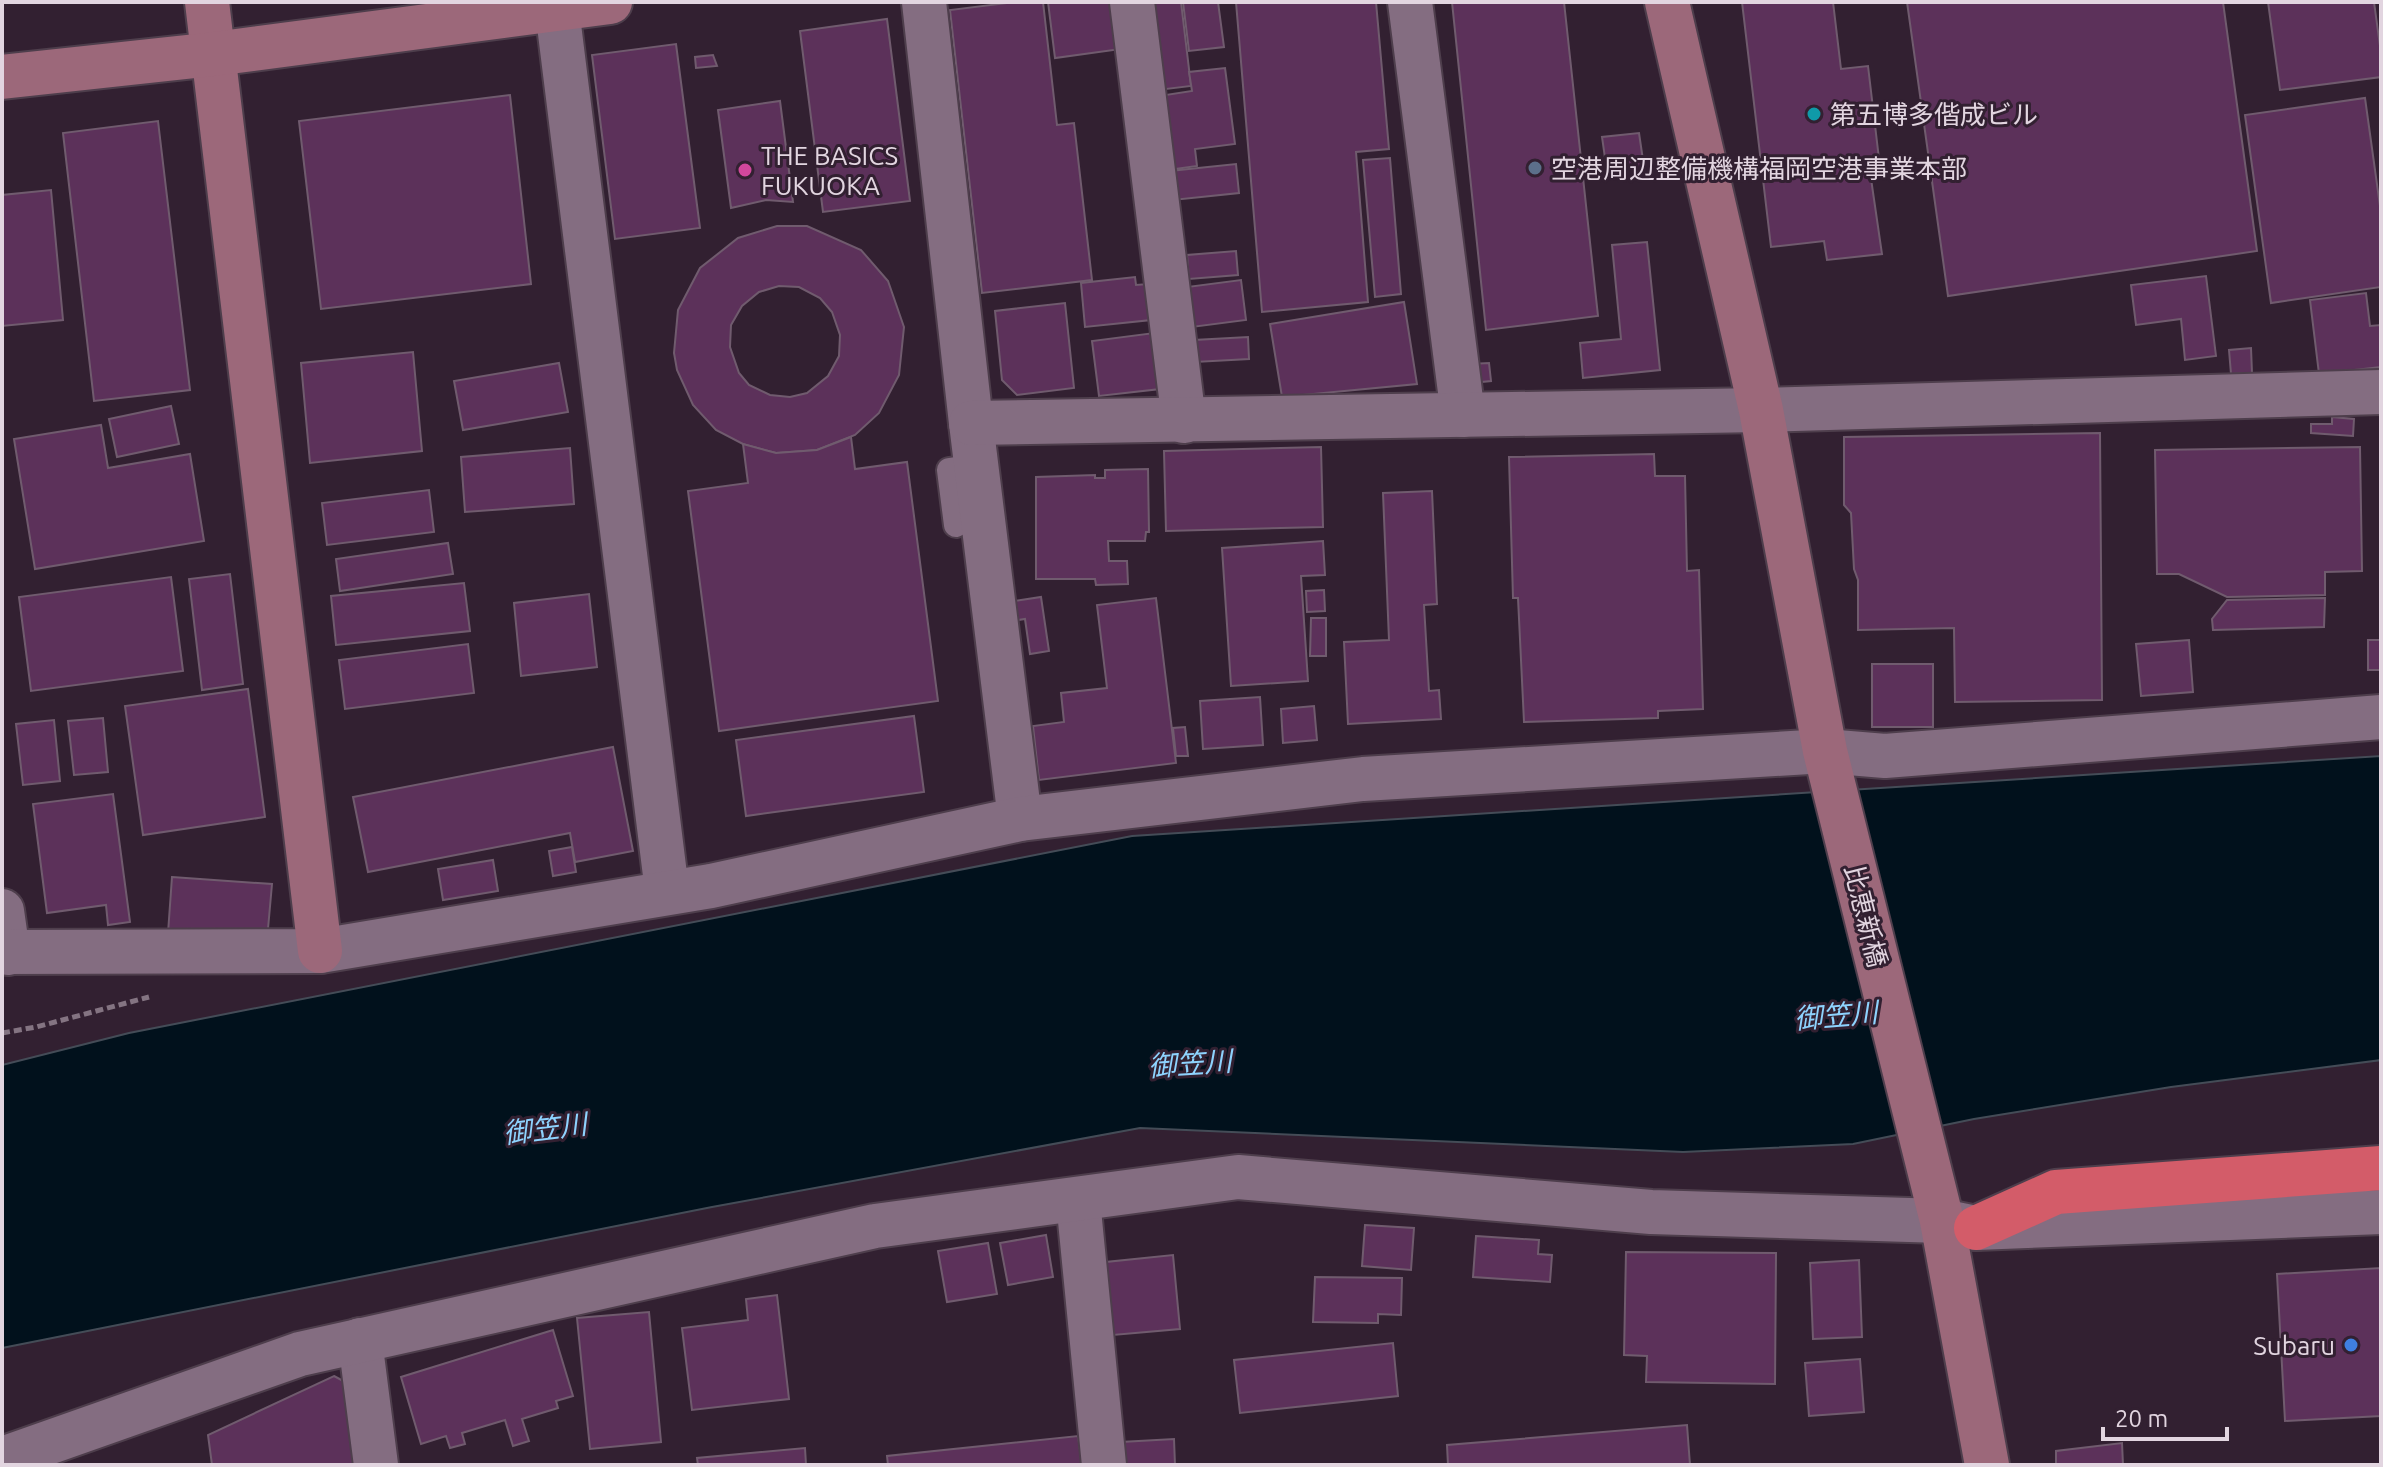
<svg xmlns="http://www.w3.org/2000/svg" width="2383" height="1467" font-family="Ubuntu,'Noto Sans JP',sans-serif">
	<style>
		.water { fill: #01111c; stroke: #444c57; stroke-width: 2 }
		.building { fill: #5c315a; stroke: #705b6e; stroke-width: 2; fill-rule: evenodd }
		.lines { fill: none; stroke-linecap: round; stroke-linejoin: round }
		.lane-casing { stroke: #4e3e4c; stroke-width: 28 }
		.street-casing { stroke: #4e3e4c; stroke-width: 48 }
		.secondary-casing { stroke: #4e3e4c; stroke-width: 48 }
		.highway-casing { stroke: #4e3e4c; stroke-width: 48 }
		.path { stroke: #847482; stroke-width: 5; stroke-dasharray: 8 4; stroke-linecap: butt }
		.lane { stroke: #846d81; stroke-width: 24 }
		.street { stroke: #846d81; stroke-width: 44 }
		.secondary { stroke: #9c687a; stroke-width: 44 }
		.highway { stroke: #d35c69; stroke-width: 44 }
		.culture-dot { fill: #0f9aa8; stroke: #322031; stroke-width: 3 }
		.service-dot { fill: #5c6f8a; stroke: #322031; stroke-width: 3 }
		.hotel-dot { fill: #d1479c; stroke: #322031; stroke-width: 3 }
		.shop-dot { fill: #3f7fe0; stroke: #322031; stroke-width: 3 }
		.labels { text-anchor: middle; dominant-baseline: central; stroke-width: 6; stroke-linejoin: round; paint-order: stroke }
		.poi-label { font-size: 26px; fill: #e2d5e0; stroke: #322031; text-anchor: start }
		.street-label { font-size: 26px; fill: #e2d5e0; stroke: #322031 }
		.water-label { font-size: 28px; font-style: italic; fill: #8ed3fe; stroke: #322031 }
	</style>
	<rect width="100%" height="100%" fill="#322031"/>
	<path class="water" d="M2381,756V1060L2171,1087L1974,1119L1853,1144L1683,1152L1140,1128L712,1207L2,1348V1065L129,1033L1132,836Z"/>
	<g class="building">
		<path d="M1015,2H1043L1057,125L1074,123L1092,280L982,293L950,10Z"/>
		<path d="M1048,2H1114L1121,49L1055,58Z"/>
		<path d="M1147,2H1181L1191,86L1158,90Z"/>
		<path d="M1183,2H1218L1224,47L1189,51Z"/>
		<path d="M1236,2H1376L1389,149L1356,152L1368,302L1262,312Z"/>
		<path d="M1452,2H1564L1598,316L1486,330Z"/>
		<path d="M1742,2H1833L1841,69L1868,66L1879,159L1868,158L1882,254L1827,260L1824,241L1771,247Z"/>
		<path d="M1907,2H2223L2257,251L1948,296Z"/>
		<path d="M2268,2H2374L2381,53V77L2280,90Z"/>
		<path d="M887,19L910,201L823,212L800,31Z"/>
		<path d="M676,44L700,228L615,239L592,55Z"/>
		<path d="M713,55L717,66L696,68L695,57Z"/>
		<path d="M1225,68L1235,144L1195,149L1197,166L1168,170L1159,96L1192,91L1189,72Z"/>
		<path d="M510,95L531,284L321,309L299,121Z"/>
		<path d="M2365,98L2381,213V287L2271,303L2245,115Z"/>
		<path d="M780,101L793,202L766,200L731,208L718,110Z"/>
		<path d="M158,121L190,390L94,401L63,133Z"/>
		<path d="M1639,133L1644,167L1607,172L1602,137Z"/>
		<path d="M1390,158L1401,294L1375,297L1363,160Z"/>
		<path d="M1236,164L1239,193L1173,200L1170,171Z"/>
		<path d="M51,190L63,320L2,326V195Z"/>
		<path d="M777,226H807L861,250L888,281L904,327L899,375L879,413L855,435L817,450L776,453L743,444L716,430L693,405L677,370L674,353L678,310L700,268L738,238ZM779,286L799,287L820,298L832,312L840,335L839,356L828,376L807,393L790,397L770,395L749,385L739,373L730,347L731,325L742,306L759,292Z"/>
		<path d="M1647,242L1660,370L1583,378L1580,343L1621,339L1612,245Z"/>
		<path d="M1236,251L1238,275L1189,279L1187,255Z"/>
		<path d="M2206,276L2216,356L2185,360L2181,319L2136,325L2131,285Z"/>
		<path d="M1135,277L1136,285L1148,284L1151,320L1085,327L1081,283Z"/>
		<path d="M1241,280L1246,320L1192,327L1187,287Z"/>
		<path d="M2366,293L2370,326L2381,325V367L2319,374L2310,300Z"/>
		<path d="M1404,302L1417,384L1282,397L1270,324Z"/>
		<path d="M1065,303L1074,388L1017,395L1002,380L995,311Z"/>
		<path d="M1154,333L1160,389L1099,396L1092,341Z"/>
		<path d="M1248,337L1249,359L1195,362L1194,340Z"/>
		<path d="M2251,348L2252,373L2231,374L2229,350Z"/>
		<path d="M413,352L422,451L310,463L301,363Z"/>
		<path d="M559,363L568,412L463,430L454,381Z"/>
		<path d="M1489,363L1491,381L1472,383L1470,364Z"/>
		<path d="M171,406L179,444L117,457L109,419Z"/>
		<path d="M2332,417L2354,419L2353,436L2311,433V424H2332Z"/>
		<path d="M101,425L108,468L190,454L204,541L35,569L14,439Z"/>
		<path d="M2100,433L2102,700L1955,702L1954,628L1858,630V580L1854,569L1851,513L1844,505V437Z"/>
		<path d="M851,437L855,469L907,462L938,701L719,731L688,491L748,483L743,444L776,453L817,450Z"/>
		<path d="M1321,447L1323,527L1166,531L1164,451Z"/>
		<path d="M2360,447L2362,571L2325,572V595L2227,597L2179,574H2157L2155,450Z"/>
		<path d="M570,448L574,504L465,512L461,457Z"/>
		<path d="M1654,454L1655,476H1685L1687,571L1699,570L1703,709L1658,711V718L1524,722L1518,598H1513L1509,457Z"/>
		<path d="M1148,469L1149,532H1146L1145,541H1108L1109,561H1127L1128,584L1096,585L1095,579H1036V477L1095,475V478H1105V470Z"/>
		<path d="M429,490L434,532L327,545L322,503Z"/>
		<path d="M1432,491L1437,604L1424,605L1429,691L1439,690L1441,719L1348,724L1344,642L1389,640L1383,493Z"/>
		<path d="M1323,541L1325,575L1301,576L1308,681L1231,686L1222,548Z"/>
		<path d="M448,543L453,574L340,591L336,559Z"/>
		<path d="M230,574L243,684L202,690L189,579Z"/>
		<path d="M171,577L183,671L31,691L19,597Z"/>
		<path d="M464,583L470,631L336,645L331,596Z"/>
		<path d="M1324,590L1325,611L1307,612L1306,591Z"/>
		<path d="M589,594L597,667L521,676L514,603Z"/>
		<path d="M1041,597L1049,651L1030,654L1025,619L1018,620L1015,601Z"/>
		<path d="M1156,598L1176,763L1039,780L1033,726L1064,722L1061,693L1107,688L1097,605Z"/>
		<path d="M2325,598L2324,627L2213,630L2212,619L2227,600Z"/>
		<path d="M1311,618H1326V656H1310Z"/>
		<path d="M2189,640L2193,692L2141,696L2136,644Z"/>
		<rect x="2368" y="640" width="13" height="30"/>
		<path d="M468,644L474,693L345,709L339,660Z"/>
		<rect x="1872" y="664" width="61" height="63"/>
		<path d="M248,689L265,817L143,835L125,706Z"/>
		<path d="M1260,697L1263,745L1203,749L1200,701Z"/>
		<path d="M1314,706L1317,740L1283,743L1281,709Z"/>
		<path d="M914,716L924,792L746,816L736,740Z"/>
		<path d="M103,718L108,772L74,775L68,721Z"/>
		<path d="M54,720L60,781L23,785L16,724Z"/>
		<path d="M1185,727L1188,756H1176L1173,728Z"/>
		<path d="M613,747L633,851L575,862L570,833L368,872L353,797Z"/>
		<path d="M113,794L130,922L108,925L106,905L47,913L33,804Z"/>
		<path d="M572,847L576,872L553,876L549,851Z"/>
		<path d="M493,860L498,891L443,900L438,869Z"/>
		<path d="M172,877L272,884L267,940L168,933Z"/>
		<path d="M1365,1225L1414,1228L1411,1270L1362,1266Z"/>
		<path d="M1046,1235L1053,1277L1008,1285L1000,1243Z"/>
		<path d="M1476,1236L1539,1240L1538,1254L1552,1255L1550,1282L1473,1277Z"/>
		<path d="M988,1243L997,1294L947,1302L938,1251Z"/>
		<path d="M1626,1252L1776,1253L1775,1384L1646,1382L1647,1356L1624,1355Z"/>
		<path d="M1173,1255L1180,1329L1113,1335L1106,1262Z"/>
		<path d="M1859,1260L1862,1337L1813,1339L1810,1263Z"/>
		<path d="M2381,1268V1416L2285,1421L2277,1274Z"/>
		<path d="M1315,1277L1402,1278L1401,1315L1378,1314V1323L1313,1322Z"/>
		<path d="M777,1295L789,1399L692,1410L682,1328L748,1320L746,1299Z"/>
		<path d="M649,1312L661,1442L590,1449L577,1318Z"/>
		<path d="M553,1330L573,1396L556,1401L558,1408L522,1419L529,1441L513,1446L505,1420L462,1433L465,1444L450,1448L446,1436L421,1444L401,1377Z"/>
		<path d="M1393,1343L1398,1396L1240,1413L1234,1360Z"/>
		<path d="M1860,1359L1864,1412L1809,1416L1805,1363Z"/>
		<path d="M334,1376L347,1383L355,1465H212L208,1435Z"/>
		<path d="M1687,1425L1690,1465H1448L1447,1445Z"/>
		<path d="M1078,1436L1081,1457L1090,1456L1091,1465H888L887,1456Z"/>
		<path d="M1174,1439L1175,1465H1122L1121,1442Z"/>
		<path d="M2122,1443L2123,1465H2056V1451Z"/>
		<path d="M805,1448L806,1465H698L697,1458Z"/>
	</g>
	<g class="lines">
		<g class="lane-casing">
			<path id="lane" d="M956,525L949,470L976,466"/>
		</g>
		<g class="street-casing">
			<g id="street">
				<path d="M924,2L971,423L1020,819"/>
				<path d="M1132,2L1184,421"/>
				<path d="M1410,2L1463,415"/>
				<path d="M557,9L667,891"/>
				<path d="M971,423L1761,410L2381,392"/>
				<path d="M2,911L8,953"/>
				<path d="M2,952L320,951L711,886L1020,819L1363,779L1825,751L1885,756L2381,717"/>
				<path d="M1078,1200L1104,1465"/>
				<path d="M360,1340L376,1465"/>
				<path d="M2,1459L300,1354L875,1226L1238,1177L1651,1212L1942,1221L1976,1228L2381,1212"/>
			</g>
		</g>
		<g class="secondary-casing">
			<g id="secondary">
				<path d="M207,2L320,951"/>
				<path d="M1667,2L1761,410L1825,751L1942,1221L1987,1465"/>
				<path d="M2,77L214,54L610,2"/>
			</g>
		</g>
		<g class="highway-casing">
			<path id="highway" d="M1976,1228L2056,1192L2381,1168"/>
		</g>
		<path class="path" d="M2,1033L36,1027L149,997"/>
		<use href="#lane" class="lane"/>
		<use href="#street" class="street"/>
		<use href="#secondary" class="secondary"/>
		<use href="#highway" class="highway"/>
	</g>
	<circle class="culture-dot" cx="1814" cy="114" r="8"/>
	<circle class="service-dot" cx="1535" cy="168" r="8"/>
	<circle class="hotel-dot" cx="745" cy="170" r="8"/>
	<circle class="shop-dot" cx="2351" cy="1345" r="8"/>
	<g class="labels">
		<g class="poi-label">
			<text x="1830" y="114">第五博多偕成ビル</text>
			<text x="761" y="155">THE BASICS<tspan x="761" dy="30">FUKUOKA</tspan></text>
			<text x="1551" y="168">空港周辺整備機構福岡空港事業本部</text>
			<text x="2335" y="1345" text-anchor="end">Subaru</text>
		</g>
		<g class="street-label">
			<text transform="translate(1866 916) rotate(76)">比恵新橋</text>
		</g>
		<g class="water-label">
			<text transform="translate(1836 1015) rotate(-5)">御笠川</text>
			<text transform="translate(1190 1063) rotate(-4)">御笠川</text>
			<text transform="translate(545 1128) rotate(-7)">御笠川</text>
		</g>
	</g>
	<rect width="2383" height="1467" fill="none" stroke="#e2d5e0" stroke-width="8"/>
	<path d="M2103 1427v12h124v-12" fill="none" stroke="#e2d5e0" stroke-width="4"/>
	<text x="2115" y="1427" font-size="24" fill="#e2d5e0" stroke="#322031" stroke-width="6" paint-order="stroke">20 m</text>
</svg>
